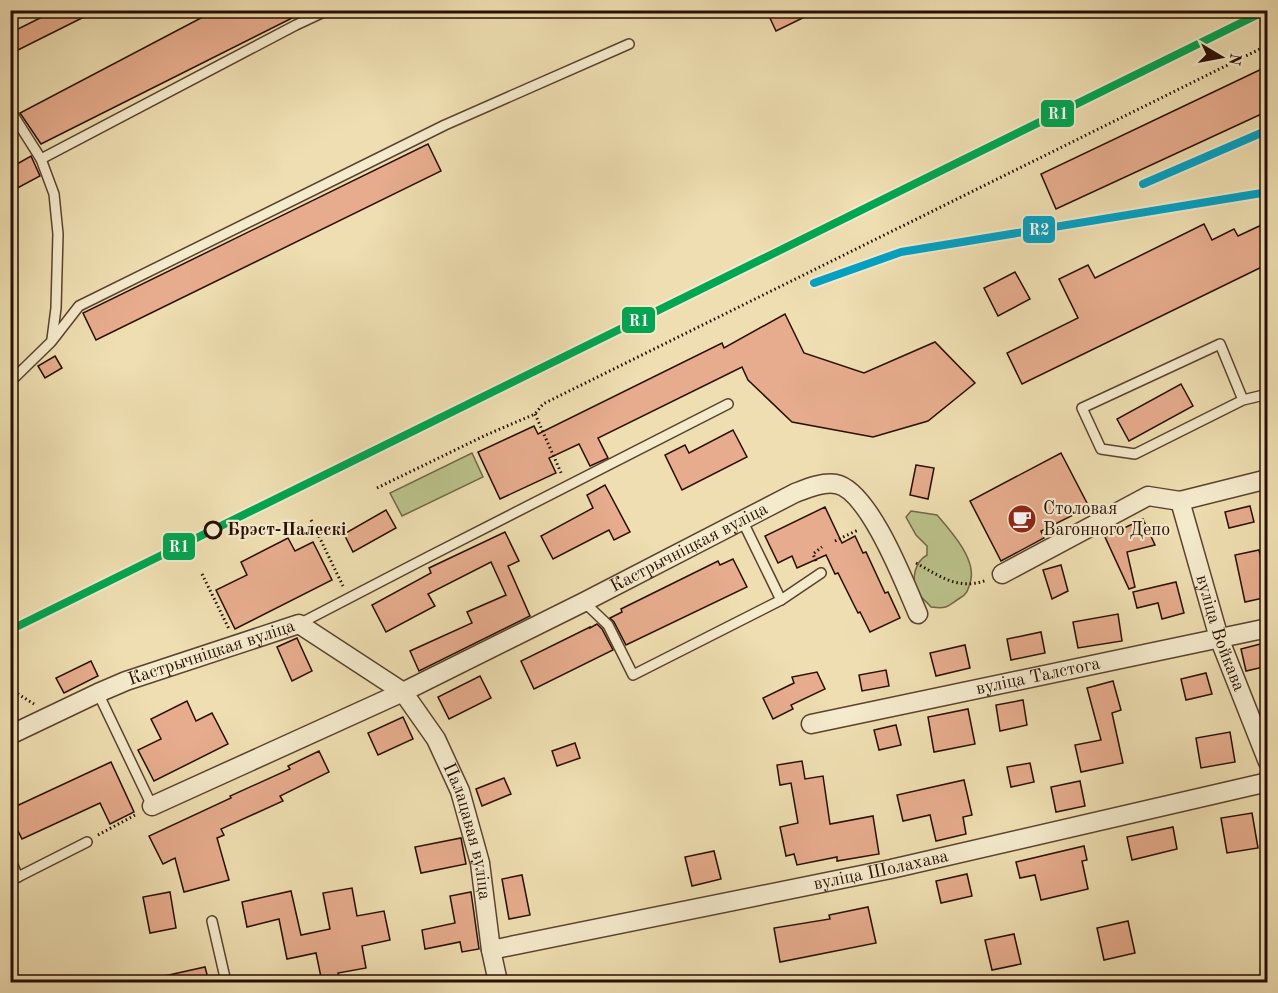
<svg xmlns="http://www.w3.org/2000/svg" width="1278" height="993" font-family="'Old Standard TT',serif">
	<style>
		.green { fill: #bac18a; stroke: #716846; stroke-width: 1.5 }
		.building { fill: #e6ac8d; stroke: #280e01; stroke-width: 1.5 }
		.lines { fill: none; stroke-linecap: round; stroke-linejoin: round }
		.lane-casing { stroke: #5a422d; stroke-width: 12 }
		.street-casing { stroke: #5a422d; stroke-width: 21 }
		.path { stroke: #280e01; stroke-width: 3; stroke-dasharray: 1.5 3; stroke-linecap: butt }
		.lane { stroke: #f4eacc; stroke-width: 9 }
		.street { stroke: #f4eacc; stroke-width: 18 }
		.rail-1-casing { stroke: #f4eacc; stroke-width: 12 }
		.rail-2-casing { stroke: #f4eacc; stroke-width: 12 }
		.rail-1 { stroke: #00a651; stroke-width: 8 }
		.rail-2 { stroke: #02a1c4; stroke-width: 8 }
		.stop-dot { fill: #f4eacc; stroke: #280e01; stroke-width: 3 }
		.labels { text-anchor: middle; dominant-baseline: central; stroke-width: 4.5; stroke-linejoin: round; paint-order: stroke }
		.poi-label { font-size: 18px; fill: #280e01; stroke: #f4eacc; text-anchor: start }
		.stop-label { font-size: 18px; font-weight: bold; fill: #280e01; stroke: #f4eacc; text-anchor: start }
		.street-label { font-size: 18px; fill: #280e01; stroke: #f4eacc }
		.line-badge { stroke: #f4eacc; stroke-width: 2 }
		.badge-label { font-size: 16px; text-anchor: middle; font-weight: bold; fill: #fff }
	</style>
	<rect width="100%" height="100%" fill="#eedeb1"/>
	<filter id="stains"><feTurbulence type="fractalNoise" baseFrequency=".00333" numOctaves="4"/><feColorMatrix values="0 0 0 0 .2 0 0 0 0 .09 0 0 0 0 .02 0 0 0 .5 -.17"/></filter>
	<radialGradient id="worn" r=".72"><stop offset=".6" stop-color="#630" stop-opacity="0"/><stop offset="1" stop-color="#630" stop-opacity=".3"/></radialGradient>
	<g class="green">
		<path d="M472,453L483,477L402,516L390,493Z"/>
		<path d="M911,511L937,515C951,531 978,561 970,583C968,590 967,594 960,598C946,607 948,609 931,607C927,602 920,597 917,591C911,578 915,562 927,555V546L916,535L906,517Z"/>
	</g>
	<g class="building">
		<path d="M56,10H98L10,54V33Z"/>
		<path d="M216,10H308L41,144L20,113Z"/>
		<path d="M780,10H819L776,31L769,16Z"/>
		<path d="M1268,66V111L1056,209L1041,174Z"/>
		<path d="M428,144L441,171L96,340L83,313Z"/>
		<path d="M31,156L40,176L10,192V168Z"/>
		<path d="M1268,222V264L1022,384L1007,353L1078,318L1059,279L1088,265L1095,278L1204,224L1212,240L1234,229L1238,236Z"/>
		<path d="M1015,272L1030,299L998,316L984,288Z"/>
		<path d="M785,314L804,353L864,373L935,342L975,383L928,421L873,437L792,422L748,380L742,367L598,438L608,458L590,466L579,444L549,458L556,473L500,499L478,452L534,426L538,434L722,343L724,348Z"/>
		<path d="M55,356L62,368L45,378L38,366Z"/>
		<path d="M1181,384L1193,406L1129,441L1117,419Z"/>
		<path d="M733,430L747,457L682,490L665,455L685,445L689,453Z"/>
		<path d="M1061,453L1089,507L1041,531L1044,538L1001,561L970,501Z"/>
		<path d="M916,465L934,468L928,499L910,495Z"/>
		<path d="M605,485L630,532L614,540L609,530L553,559L541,536L593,508L587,495Z"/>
		<path d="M1250,506L1254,522L1229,528L1225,512Z"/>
		<path d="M825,507L842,543L855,536L863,553L866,552L885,593L888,592L900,618L870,632L860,612L858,613L838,573L835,574L826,555L797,568L792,556L778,563L765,536Z"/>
		<path d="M386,510L396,528L353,552L344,534Z"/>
		<path d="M1143,519L1155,545L1127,552L1135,587L1129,589L1105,537Z"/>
		<path d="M505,532L519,561L508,566L530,616L419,671L410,651L472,623L467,612L506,595L491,562L428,594L435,606L386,632L372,605L431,573L429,568Z"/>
		<path d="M288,538L295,551L313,542L332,580L235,629L216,590L247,575L241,562Z"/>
		<path d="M1259,550L1268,589V597L1245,602L1235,555Z"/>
		<path d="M733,559L747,587L626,645L614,622L610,618L622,612L621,609L718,561L720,565Z"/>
		<path d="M1061,565L1068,591L1052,599L1043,570Z"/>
		<path d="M1176,582L1184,613L1162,619L1158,603L1137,608L1133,592Z"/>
		<path d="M1118,614L1122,641L1078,648L1073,622Z"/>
		<path d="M597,624L602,629L613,650L534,689L521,661L590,627V628Z"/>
		<path d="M1041,632L1045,653L1011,660L1007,639Z"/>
		<path d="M297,638L312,671L292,681L277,647Z"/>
		<path d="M1268,642V666L1246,671L1241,649Z"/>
		<path d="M965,645L970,668L936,676L930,653Z"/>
		<path d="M91,661L98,676L64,693L56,678Z"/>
		<path d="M886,670L889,686L862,691L859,675Z"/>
		<path d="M817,672L825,689L791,705L793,709L773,719L763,698L794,683L792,677Z"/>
		<path d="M1206,673L1212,694L1186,700L1181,679Z"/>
		<path d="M480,676L491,698L449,719L438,697Z"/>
		<path d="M1113,681L1121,710L1112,713L1123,763L1081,772L1075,745L1101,740L1087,688Z"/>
		<path d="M1023,700L1027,725L1000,731L996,705Z"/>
		<path d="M187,701L196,721L212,713L228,744L154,781L138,750L161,739L151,719Z"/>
		<path d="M968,709L975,744L934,752L928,717Z"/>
		<path d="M403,717L413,739L378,755L368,733Z"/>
		<path d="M896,725L901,745L879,750L874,730Z"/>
		<path d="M1230,732L1235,762L1201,768L1196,738Z"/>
		<path d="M575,743L580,758L557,766L552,751Z"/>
		<path d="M319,751L329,772L280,796L283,801L221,829L224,835L217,838L229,880L184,892L175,858L163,864L149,836L231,798L230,796L290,769L288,766Z"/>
		<path d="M802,761L805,779L823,776L830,824L873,816L879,854L837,861V857L797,865L794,854L786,856L780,827L798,823L791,783L780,785L777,765Z"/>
		<path d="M111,762L134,812L110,824L100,803L22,839L10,815V809Z"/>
		<path d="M1030,763L1034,782L1011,787L1007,767Z"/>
		<path d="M504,778L511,794L482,806L476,789Z"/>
		<path d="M964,780L972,815L963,817L966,834L936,841L930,815L903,821L897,795Z"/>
		<path d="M1080,781L1085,806L1056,812L1051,787Z"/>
		<path d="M1252,813L1258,848L1227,853L1221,818Z"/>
		<path d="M1173,827L1177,849L1132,860L1127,837Z"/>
		<path d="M461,838L466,864L421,873L415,847Z"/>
		<path d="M1084,846L1087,860L1082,861L1088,889L1041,900L1035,875L1020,878L1016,862Z"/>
		<path d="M714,851L721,879L692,886L685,857Z"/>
		<path d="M967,874L972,896L941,903L936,881Z"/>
		<path d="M522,875L530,915L509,919L502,879Z"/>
		<path d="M352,888L357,916L384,911L390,940L362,946L366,968L338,973L340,982H322L316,953L287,959L279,919L247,927L242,902L291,891L301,935L330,929L323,893Z"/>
		<path d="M170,892L176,928L150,933L143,897Z"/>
		<path d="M471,892L479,949L462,952L460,942L425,949L422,930L455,923L450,896Z"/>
		<path d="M868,907L876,943L780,962L774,928L830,919L829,915Z"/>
		<path d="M1128,921L1135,953L1104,960L1097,928Z"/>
		<path d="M1014,934L1021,964L992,970L985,940Z"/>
		<path d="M205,967L209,982H165L164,976Z"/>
	</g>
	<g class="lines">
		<g class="lane-casing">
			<g id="lane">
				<path d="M10,110L41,159L54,194L58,234L56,308L52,339"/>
				<path d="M41,159L296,25L328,10"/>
				<path d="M10,382L51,342L79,306L445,125L629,44"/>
				<path d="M1243,400L1220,344L1082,408L1101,449L1135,454L1243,400L1268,394"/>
				<path d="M742,520L781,600"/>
				<path d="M584,602L608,625L633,675L781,600L821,573"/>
				<path d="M299,624L428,557L728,404"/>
				<path d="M98,693L152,806"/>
				<path d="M10,859L18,877"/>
				<path d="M10,881L87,842"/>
				<path d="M212,921L226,982"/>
			</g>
		</g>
		<g class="street-casing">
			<g id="street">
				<path id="s1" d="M1180,501L1219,638L1268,762"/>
				<path d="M1002,574L1148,496L1180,501L1268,479"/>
				<path id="s2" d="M811,724L1268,628"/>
				<path id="s3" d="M10,735L98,693L126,681L299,624L403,692L436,739L460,791L480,863L491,950L498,982"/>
				<path id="s4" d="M152,806L403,692L584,602L795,493C808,488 822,482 836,484C869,490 905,584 918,614"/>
				<path id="s5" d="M491,950L891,869L1268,782"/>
			</g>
		</g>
		<g class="path">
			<path d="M10,19L29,10"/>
			<path d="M535,414L562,475"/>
			<path d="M377,488L486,435L535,414L543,404L1268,45"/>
			<path d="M311,520L343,586"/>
			<path d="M835,541L858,530"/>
			<path d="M816,561L813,554L822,547"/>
			<path d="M916,563C940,576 958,591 987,580"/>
			<path d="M202,574L229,629"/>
			<path d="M10,689L34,704"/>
			<path d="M98,835L137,814"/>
		</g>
		<use href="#lane" class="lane"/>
		<use href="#street" class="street"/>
		<g class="rail-1-casing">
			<path id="rail-1" d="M10,630L1267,10"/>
		</g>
		<g class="rail-2-casing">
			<g id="rail-2">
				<path d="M1143,184L1268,130"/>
				<path d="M814,283L901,252L1268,192"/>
			</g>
		</g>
		<use href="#rail-1" class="rail-1"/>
		<use href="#rail-2" class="rail-2"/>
	</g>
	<defs>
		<g id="cafe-disc" transform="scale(1.5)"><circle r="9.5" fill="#8f2418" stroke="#f4eacc"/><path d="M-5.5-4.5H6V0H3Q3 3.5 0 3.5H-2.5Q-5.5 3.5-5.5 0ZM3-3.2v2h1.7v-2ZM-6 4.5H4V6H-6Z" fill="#fff"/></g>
	</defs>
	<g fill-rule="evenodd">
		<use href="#cafe-disc" x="1022" y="519"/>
	</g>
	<circle class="stop-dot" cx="213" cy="530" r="8"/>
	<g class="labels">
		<g class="poi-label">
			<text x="1043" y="509">Столовая<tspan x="1043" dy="21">Вагонного Депо</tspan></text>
		</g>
		<g class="stop-label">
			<text x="227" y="530">Брэст-Палескі</text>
		</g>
		<g class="street-label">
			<text stroke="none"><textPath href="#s4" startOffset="596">Кастрычніцкая вуліца</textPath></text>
			<text stroke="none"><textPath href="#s1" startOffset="138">вуліца Войкава</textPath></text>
			<text stroke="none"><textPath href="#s3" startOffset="218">Кастрычніцкая вуліца</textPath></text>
			<text stroke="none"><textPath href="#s2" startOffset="232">вуліца Талстога</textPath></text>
			<text stroke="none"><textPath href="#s3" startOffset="590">Палацавая вуліца</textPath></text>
			<text stroke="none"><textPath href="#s5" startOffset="398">вуліца Шолахава</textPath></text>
		</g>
	</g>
	<g class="line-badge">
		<rect x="1040" y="99" width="35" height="29" rx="6" fill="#00a651"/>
		<rect x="1022" y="215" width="34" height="29" rx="6" fill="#02a1c4"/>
		<rect x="621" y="306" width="35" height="28" rx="6" fill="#00a651"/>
		<rect x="162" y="532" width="34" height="29" rx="6" fill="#00a651"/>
	</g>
	<g class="badge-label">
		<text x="1058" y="119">R1</text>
		<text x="1039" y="235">R2</text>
		<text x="639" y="326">R1</text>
		<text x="179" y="552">R1</text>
	</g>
	<rect width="1278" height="993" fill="none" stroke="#eedeb1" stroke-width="36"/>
	<rect x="12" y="12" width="1254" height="969" fill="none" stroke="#280e01" stroke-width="3"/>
	<rect x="18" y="18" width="1242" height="957" fill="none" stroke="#280e01" stroke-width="1.5"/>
	<g transform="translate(1221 57) rotate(100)" stroke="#f4eacc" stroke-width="4.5" paint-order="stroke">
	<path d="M0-4.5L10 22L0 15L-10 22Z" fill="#280e01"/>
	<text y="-9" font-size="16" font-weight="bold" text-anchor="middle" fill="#280e01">N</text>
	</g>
	<rect width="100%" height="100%" filter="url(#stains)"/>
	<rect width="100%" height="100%" fill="url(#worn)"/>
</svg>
